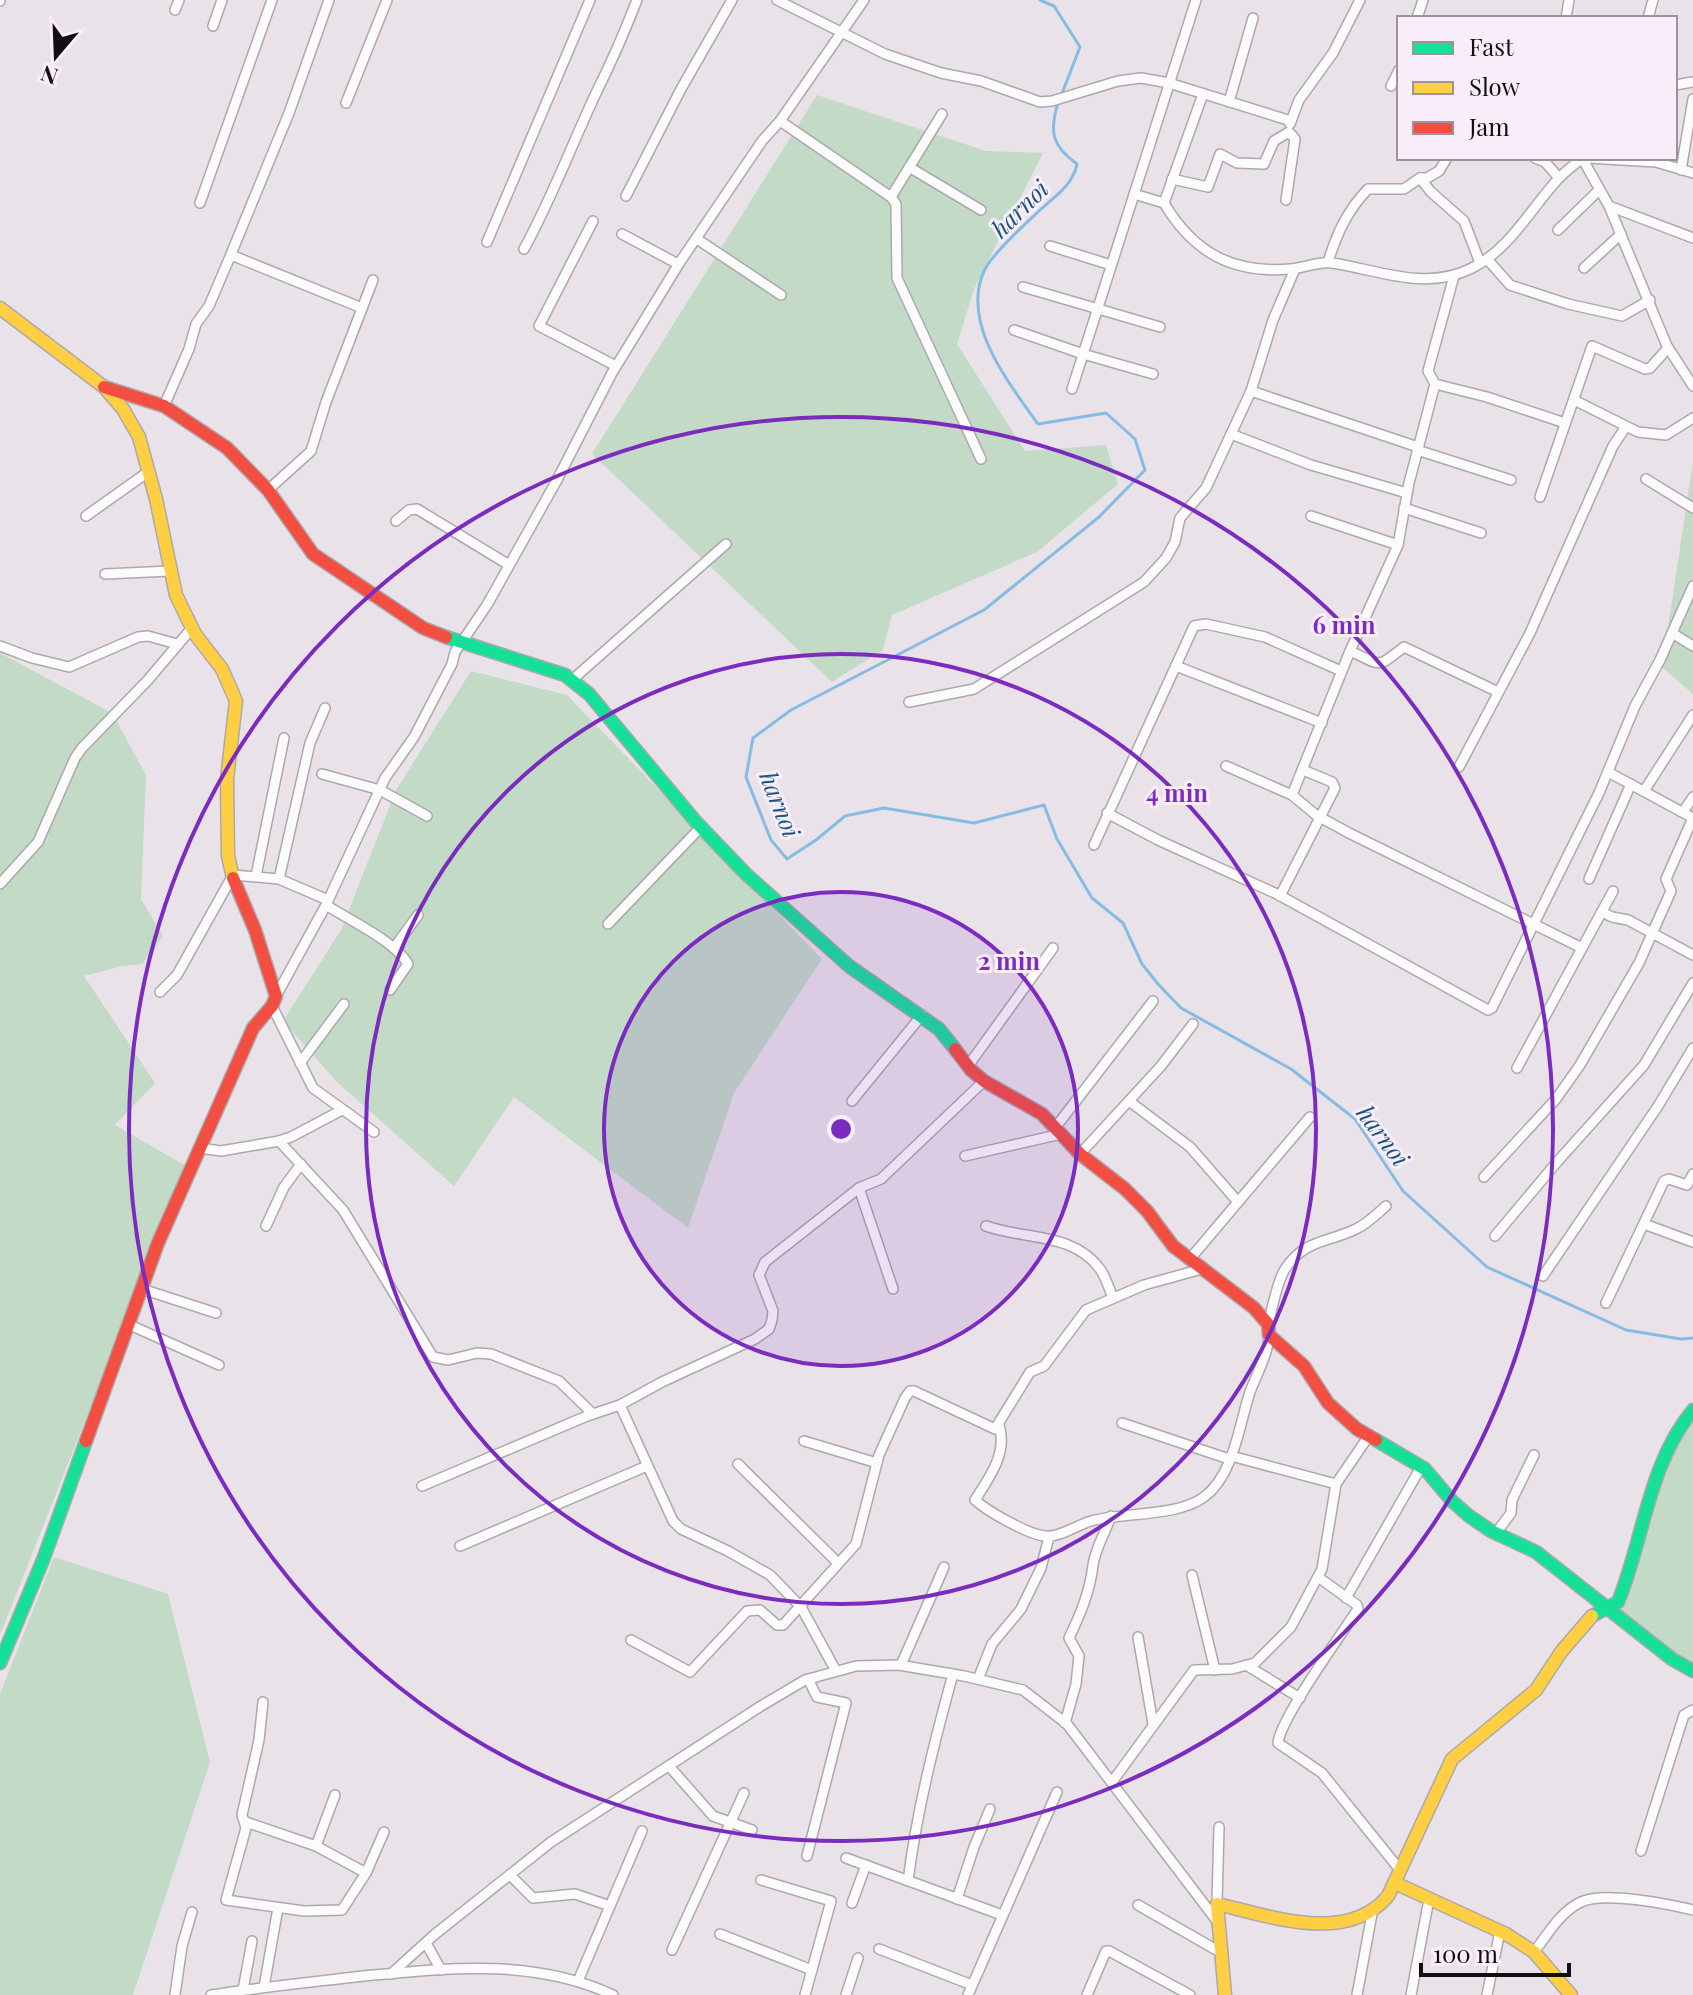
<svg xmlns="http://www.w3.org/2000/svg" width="1693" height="1995" font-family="'Playfair Display',serif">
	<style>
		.green { fill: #c2dac6 }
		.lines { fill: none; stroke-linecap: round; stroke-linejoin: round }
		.stream { stroke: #86bce4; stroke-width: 3 }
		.street-casing { stroke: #aca8ac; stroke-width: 12 }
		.fast-casing { stroke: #aca8ac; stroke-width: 15 }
		.slow-casing { stroke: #aca8ac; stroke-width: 15 }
		.jam-casing { stroke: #aca8ac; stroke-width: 15 }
		.street { stroke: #fcfbfc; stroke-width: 9 }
		.fast { stroke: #16e098; stroke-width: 12 }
		.slow { stroke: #ffcf43; stroke-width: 12 }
		.jam { stroke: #f24e42; stroke-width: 12 }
		.ring { fill: none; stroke: #7b2cbf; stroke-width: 4 }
		.labels { text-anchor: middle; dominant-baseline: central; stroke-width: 6; stroke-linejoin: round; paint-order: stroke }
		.water-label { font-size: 24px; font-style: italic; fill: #195579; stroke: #f9edf9 }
		.centre { fill: #7b2cbf; stroke: #f9edf9; stroke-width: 4 }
		.ring-label { font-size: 24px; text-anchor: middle; font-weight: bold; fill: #7b2cbf; stroke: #f9edf9; stroke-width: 6; stroke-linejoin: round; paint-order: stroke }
	</style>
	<rect width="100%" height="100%" fill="#e9e3e9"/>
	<g class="green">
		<path d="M817,95L986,151L1043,153L974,289L957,344L1025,451L1106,445L1118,484L1037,552L892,615L883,650L832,682L592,454Z"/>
		<path d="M1693,462V694L1662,667Z"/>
		<path d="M0,653L112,713L146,775L141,899L163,936L142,964L122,966L84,976L155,1083L115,1125L186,1166L0,1635Z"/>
		<path d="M471,671L567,695L822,959L734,1093L688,1228L514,1097L454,1186L336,1081L283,1021L341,930L396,790Z"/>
		<path d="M1693,1418V1667L1618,1612L1626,1603C1639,1552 1659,1455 1693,1418Z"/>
		<path d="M54,1557L168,1594L210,1762L133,1995H0V1694Z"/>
	</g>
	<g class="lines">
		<g class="stream">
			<path d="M1040,0L1054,6L1080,47L1061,96"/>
			<path d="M1058,103C1049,132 1052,146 1077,164C1073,185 1055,196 1040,210C1025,224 994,252 985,269C959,322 1009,383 1038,424L1106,413L1135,439L1145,470L1099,517L984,610L791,710L753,738L746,777L771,840L787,859L816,840L845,816L884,808L974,823L1044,805L1057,839L1092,898L1123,923L1142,964L1158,984L1181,1008L1291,1069L1355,1119L1403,1191L1487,1267L1626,1330L1681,1339L1693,1338"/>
		</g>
		<g class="street-casing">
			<g id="street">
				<path d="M777,0L885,54L941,73L981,81L1040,102L1052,101L1118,81L1141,78L1169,83L1291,121"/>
				<path d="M0,1V0"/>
				<path d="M175,10L179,0"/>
				<path d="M1417,18L1423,0"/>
				<path d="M1566,18L1569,0"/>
				<path d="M1648,18L1653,0"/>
				<path d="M213,26L222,0"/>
				<path d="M1675,85L1693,82"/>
				<path d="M1391,86L1399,70"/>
				<path d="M1229,102L1253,18"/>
				<path d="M346,103L387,0"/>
				<path d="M780,121L891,197L896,204L897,278L981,459"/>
				<path d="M1290,124L1299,100L1333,53L1360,0"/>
				<path d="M1535,158L1545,162L1559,178"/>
				<path d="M1582,158L1609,206L1667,346L1693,386"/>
				<path d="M1588,158L1656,162L1693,173"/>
				<path d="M909,167L981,210"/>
				<path d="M1681,170L1693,99"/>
				<path d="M1420,178L1431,192L1464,221L1480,263"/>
				<path d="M1172,179L1208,187L1220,154L1237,163L1264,164L1274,141L1289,132L1295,139L1286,200"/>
				<path d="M1134,194L1164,203C1193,252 1232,274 1290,269C1304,268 1319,261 1332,263C1379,270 1424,291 1470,269C1510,250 1530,209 1559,178C1566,171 1574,165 1582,158"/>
				<path d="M626,196L681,89L732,0"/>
				<path d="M891,197L942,114"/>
				<path d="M200,203L272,0"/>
				<path d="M1164,203L1203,94"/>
				<path d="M1609,206L1693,238"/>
				<path d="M593,221L539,326L616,366"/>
				<path d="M1558,230L1599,190"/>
				<path d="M622,234L678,264"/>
				<path d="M697,239L781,295"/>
				<path d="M487,242L590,0"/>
				<path d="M1050,246L1111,265"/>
				<path d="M524,249C552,198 572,144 597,91C612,61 625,31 637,0"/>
				<path d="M231,255L362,308"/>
				<path d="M1487,259L1510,285L1568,304L1622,316L1650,300"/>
				<path d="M1328,262C1337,233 1347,211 1368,189H1404L1420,178H1427L1439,171L1447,158"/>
				<path d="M1584,268L1621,234"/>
				<path d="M1023,287L1160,327"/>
				<path d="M1014,330L1083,354L1153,374"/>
				<path d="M1435,384L1487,397L1565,423"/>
				<path d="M1072,389L1196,0"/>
				<path d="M1251,391L1418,447"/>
				<path d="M1574,400L1638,432L1666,435L1693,418"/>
				<path d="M164,406L189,349L196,324L209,306L229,259L289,113L329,0"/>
				<path d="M1231,434L1311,465L1407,493"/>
				<path d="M1417,450L1511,480"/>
				<path d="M1646,479L1693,508"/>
				<path d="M268,490L311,451L326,402L373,280"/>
				<path d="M1540,497L1592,346L1645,369L1650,368L1668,348"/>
				<path d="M1404,508L1481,533"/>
				<path d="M86,516L148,472"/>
				<path d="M1311,516L1398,545"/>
				<path d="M396,521L409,510L417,509L509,565"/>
				<path d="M105,574L170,571"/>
				<path d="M1672,633L1693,646"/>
				<path d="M0,646L32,658L69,667L138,637L148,636L177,644"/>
				<path d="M1350,651C1384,666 1375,669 1404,647L1498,692"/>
				<path d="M1176,666L1322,723"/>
				<path d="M572,680L726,544"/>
				<path d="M909,702L974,689L1144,582L1166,558L1175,542L1180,518L1206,488L1251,391L1273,320L1295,269"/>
				<path d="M1226,766L1292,795L1316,815L1349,833L1582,948"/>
				<path d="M1459,767L1530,633L1613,446L1625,428"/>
				<path d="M1608,772L1693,818"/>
				<path d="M322,774L380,790L427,816"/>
				<path d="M1644,791L1693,715"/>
				<path d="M1292,795L1350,651L1398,545L1409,483L1435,384L1428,371L1454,276"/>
				<path d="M1683,812L1693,797"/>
				<path d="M1107,813L1158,840L1277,894L1488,1010L1492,1008L1599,793L1635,706L1660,660L1693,586"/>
				<path d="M1094,845L1194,626L1206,624L1265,637L1341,671"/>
				<path d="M256,876L284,738"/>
				<path d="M279,879L310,743L325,708"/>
				<path d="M1589,879L1631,784"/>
				<path d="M0,884L38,842L75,758L82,748L147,681L192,628"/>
				<path d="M1280,896L1335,788L1332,782L1303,770"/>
				<path d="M326,905C349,920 395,941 408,964L390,990"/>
				<path d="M1602,912L1612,917L1628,920L1693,955"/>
				<path d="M608,924L701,827"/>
				<path d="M394,948L418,915"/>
				<path d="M160,992L177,975L233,875L279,879L328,900"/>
				<path d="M276,996L326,905L385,778L414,737L452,664L455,652L487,605L557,480L612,373L680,262L762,141L780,121L864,0"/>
				<path d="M272,1006L313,1088L374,1132"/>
				<path d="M300,1063L344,1004"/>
				<path d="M968,1066L1053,948"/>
				<path d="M1517,1068L1613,891"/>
				<path d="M852,1101L922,1015"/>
				<path d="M1129,1101L1190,1147L1238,1202"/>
				<path d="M1055,1128L1153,1001"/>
				<path d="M279,1141L343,1210L433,1357L448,1360L477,1353L491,1354L559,1381L593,1414"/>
				<path d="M199,1148L221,1151L279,1141L291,1137L342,1110"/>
				<path d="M1080,1154L1161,1066L1193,1024"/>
				<path d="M965,1156L1061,1134"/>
				<path d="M1484,1177L1556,1099L1580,1065L1639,963L1671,891L1666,879L1693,818"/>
				<path d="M859,1188L893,1289"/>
				<path d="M1644,1224L1693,1242"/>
				<path d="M266,1226L284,1187L301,1164"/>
				<path d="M986,1226C1025,1240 1073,1232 1100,1269C1106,1277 1109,1289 1113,1298"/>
				<path d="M1495,1236L1557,1162L1644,1065L1693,983"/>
				<path d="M1189,1260L1310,1117"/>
				<path d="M1543,1276L1658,1106L1693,1048"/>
				<path d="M142,1289L216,1313"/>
				<path d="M1606,1303L1664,1181L1669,1179L1687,1185L1693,1174"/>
				<path d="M1268,1324C1273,1307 1276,1284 1285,1269C1305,1239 1327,1243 1356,1229C1367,1224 1377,1214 1386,1206"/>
				<path d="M130,1325L219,1365"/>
				<path d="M620,1405L673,1521L681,1529L728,1551L770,1575L801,1607L836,1671"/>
				<path d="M1122,1423L1229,1459"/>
				<path d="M999,1425C1008,1453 989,1478 975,1500C987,1511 1029,1535 1045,1536C1059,1538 1077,1525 1091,1521C1125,1512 1177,1517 1204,1497C1234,1475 1239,1425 1250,1392C1257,1373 1268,1355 1269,1335"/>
				<path d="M804,1441L877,1463"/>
				<path d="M1231,1456L1336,1484"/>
				<path d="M738,1464L838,1563"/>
				<path d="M422,1486L587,1416L620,1405L662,1382L755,1339L769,1329L772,1320L773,1311L759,1275L765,1262L859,1188L881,1179L984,1081"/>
				<path d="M1496,1533L1511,1513L1512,1500L1534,1455"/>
				<path d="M460,1546L647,1466"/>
				<path d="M1192,1575L1215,1670"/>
				<path d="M1318,1577L1357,1605L1358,1609C1341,1635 1280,1719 1278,1743L1322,1773L1400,1870"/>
				<path d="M1346,1598L1421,1467"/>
				<path d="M1138,1637L1153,1724"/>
				<path d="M631,1640L690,1672L747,1611L760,1610L777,1625H783L856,1544L879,1455L905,1398L910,1391H914L995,1429L1030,1372L1044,1366L1086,1310L1144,1285L1202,1269"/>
				<path d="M901,1665L944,1567"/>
				<path d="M1246,1665L1300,1698"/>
				<path d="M978,1679L992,1644L1021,1609L1041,1568L1049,1537"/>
				<path d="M263,1702L259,1740L242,1815L246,1828L226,1900L304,1911L342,1910L366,1873L384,1832"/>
				<path d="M1065,1723L1076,1684L1079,1656L1069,1638C1081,1613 1090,1591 1093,1565C1095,1549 1106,1531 1111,1516"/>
				<path d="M669,1766L713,1816L752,1830"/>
				<path d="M1112,1782L1194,1670L1232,1669L1255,1663L1291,1627L1322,1569L1336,1484L1368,1437"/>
				<path d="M246,1822L316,1846L366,1873"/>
				<path d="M316,1846L335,1795"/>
				<path d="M1641,1851L1684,1715L1693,1710"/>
				<path d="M807,1856L846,1703L817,1697L808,1679"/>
				<path d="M846,1858L1002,1915"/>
				<path d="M510,1875L533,1898L575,1894L610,1906"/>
				<path d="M761,1880L831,1901L805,1995"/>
				<path d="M908,1881C917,1810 934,1743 953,1674"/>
				<path d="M957,1899L974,1847L990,1809"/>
				<path d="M852,1903L866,1865"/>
				<path d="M1217,1904L1219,1827"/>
				<path d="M1138,1905L1220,1952"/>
				<path d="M720,1934L812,1970"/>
				<path d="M426,1943L441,1970"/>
				<path d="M879,1949L972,1985"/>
				<path d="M672,1950L744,1793"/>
				<path d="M1534,1952C1548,1934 1560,1912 1581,1902C1603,1891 1668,1904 1693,1910"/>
				<path d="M391,1974L434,1935L551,1842L761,1706L805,1680L856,1666L899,1665L964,1676L1023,1690L1067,1724L1217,1921"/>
				<path d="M578,1981L642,1831"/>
				<path d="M264,1987L278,1908"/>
				<path d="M243,1990L252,1941"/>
				<path d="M175,1995L182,1946L192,1912"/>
				<path d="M211,1995C262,1987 313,1982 364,1976C448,1968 534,1958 613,1995"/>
				<path d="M846,1995L858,1958"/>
				<path d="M968,1995L1057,1792"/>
				<path d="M1087,1995L1106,1951H1109L1190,1995"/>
				<path d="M1357,1995L1372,1914"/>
				<path d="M1411,1995L1429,1899"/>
				<path d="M1487,1995L1500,1931"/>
			</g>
		</g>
		<g class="fast-casing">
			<g id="fast">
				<path d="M446,637L565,675L589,694L697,823L746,874L849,966L939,1029L955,1049"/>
				<path d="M1376,1440L1425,1469L1452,1501L1469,1516L1491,1531L1536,1552L1672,1659L1693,1671"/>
				<path d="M1592,1616L1618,1602C1644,1539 1648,1464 1693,1410"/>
				<path d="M0,1663L43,1560L86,1441"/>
			</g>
		</g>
		<g class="slow-casing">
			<g id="slow">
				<path d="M0,308L104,387L123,409L139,437L156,499L176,595L195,634L222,669L236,701L227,779L228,856L233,878"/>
				<path d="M1395,1883L1506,1934L1534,1952L1571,1995"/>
				<path d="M1225,1995L1217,1904C1270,1916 1347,1945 1388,1896L1452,1759L1536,1690L1561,1652L1592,1616"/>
			</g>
		</g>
		<g class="jam-casing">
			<g id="jam">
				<path d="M104,387L164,406L227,448L268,490L313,554L423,628L446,637"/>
				<path d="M955,1049L971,1070L984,1081L1042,1114L1080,1154L1125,1189L1147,1211L1173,1246L1254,1308L1268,1324L1269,1335L1304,1366L1328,1403L1357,1429L1376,1440"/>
				<path d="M86,1441L158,1243L253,1028L272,1006L276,996L255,930L233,878"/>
			</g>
		</g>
		<use href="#street" class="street"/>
		<use href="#fast" class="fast"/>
		<use href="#slow" class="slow"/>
		<use href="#jam" class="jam"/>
	</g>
	<circle cx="841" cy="1129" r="237" fill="#7b2cbf" fill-opacity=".12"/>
	<g class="ring">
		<circle cx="841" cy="1129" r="237"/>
		<circle cx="841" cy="1129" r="475"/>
		<circle cx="841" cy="1129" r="712"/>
	</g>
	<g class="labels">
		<g class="water-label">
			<text transform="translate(1019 208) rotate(-45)">harnoi</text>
			<text transform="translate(781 804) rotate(68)">harnoi</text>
			<text transform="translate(1384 1135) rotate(53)">harnoi</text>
		</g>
	</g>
	<circle cx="841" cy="1129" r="12" class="centre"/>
	<g class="ring-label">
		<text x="1344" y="634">6 min</text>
		<text x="1177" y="802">4 min</text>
		<text x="1009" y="970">2 min</text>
	</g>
	<rect x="1397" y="16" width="280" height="144" fill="#f9edf9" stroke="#9c939c" stroke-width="2"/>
	<rect x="1413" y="42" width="40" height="12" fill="#16e098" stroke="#9c939c" stroke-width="2"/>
	<text x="1469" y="56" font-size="24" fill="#110d11">Fast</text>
	<rect x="1413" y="82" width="40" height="12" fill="#ffcf43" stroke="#9c939c" stroke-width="2"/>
	<text x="1469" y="96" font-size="24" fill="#110d11">Slow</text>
	<rect x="1413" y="122" width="40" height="12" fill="#f24e42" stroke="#9c939c" stroke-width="2"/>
	<text x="1469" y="136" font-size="24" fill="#110d11">Jam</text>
	<g transform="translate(56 56) rotate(199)" stroke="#f9edf9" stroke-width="6" paint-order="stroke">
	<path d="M0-6L14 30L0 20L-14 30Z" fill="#110d11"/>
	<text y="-12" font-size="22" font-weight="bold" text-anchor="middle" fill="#110d11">N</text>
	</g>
	<path d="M1421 1963v12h148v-12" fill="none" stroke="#110d11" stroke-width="4"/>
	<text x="1433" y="1963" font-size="24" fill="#110d11" stroke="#f9edf9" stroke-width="6" paint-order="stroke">100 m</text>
</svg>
